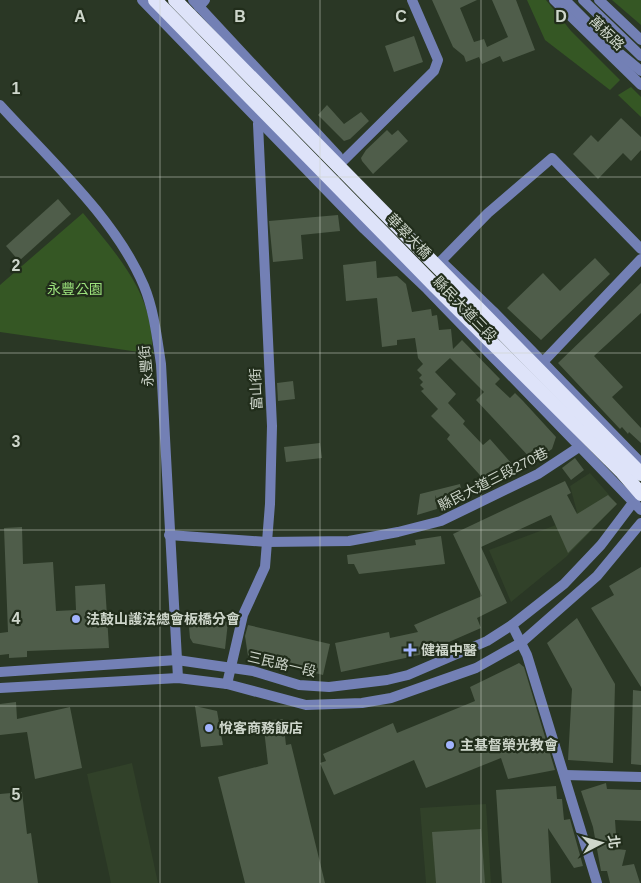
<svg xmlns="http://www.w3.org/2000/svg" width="641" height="883" font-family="Arial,'Noto Sans TC',sans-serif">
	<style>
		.built { fill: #314129 }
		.green { fill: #355724 }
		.building { fill: #4f5d4a }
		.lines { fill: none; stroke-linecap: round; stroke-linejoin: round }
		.minor { stroke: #7380b5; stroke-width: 10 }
		.tertiary { stroke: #7380b5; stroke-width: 10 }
		.trunk-bridge { stroke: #dee3f9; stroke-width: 14 }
		.grid { fill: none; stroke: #ced6cb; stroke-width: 1; stroke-opacity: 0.55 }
		.poi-dot { fill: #a1b3fd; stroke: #212d1b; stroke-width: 2 }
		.labels { text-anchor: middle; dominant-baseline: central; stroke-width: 4.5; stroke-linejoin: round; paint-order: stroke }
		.street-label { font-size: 14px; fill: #ced6cb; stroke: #212d1b }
		.park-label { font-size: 14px; fill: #9de37d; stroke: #212d1b }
		.poi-label { font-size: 14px; font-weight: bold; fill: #ced6cb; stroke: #212d1b; text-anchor: start }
		.grid-label { font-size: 16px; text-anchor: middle; font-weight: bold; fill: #ced6cb; stroke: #212d1b; stroke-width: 4.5; stroke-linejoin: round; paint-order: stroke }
	</style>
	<rect width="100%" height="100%" fill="#2a3725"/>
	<g class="built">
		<path d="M590,473L617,504L566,557L511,602L489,550L556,525L577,512L570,486Z"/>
		<path d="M132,763L158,883H111L87,774Z"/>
		<path d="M486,804L491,883H426L420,808Z"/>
	</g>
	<g class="green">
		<path d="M527,0H546L571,31L620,80L610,90L545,40Z"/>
		<path d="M612,0H641V25Z"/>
		<path d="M631,87L641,97V117L618,95Z"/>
		<path d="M83,213C109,245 142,281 150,323C152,333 152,344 153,354L0,332V285Z"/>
	</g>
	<g class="building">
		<path d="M432,0H477L460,8L474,42L484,39L487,47L508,37L492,0H516L535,50L503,62L500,56L482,64L479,57L466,62L464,56L453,47Z"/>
		<path d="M414,36L423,62L394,72L385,46Z"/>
		<path d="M327,105L344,124L361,112L369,121L350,139L344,141L318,115Z"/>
		<path d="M621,118L641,137V150L631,161L623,153L598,179L573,154L591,135L598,142Z"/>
		<path d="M387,130L392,135L398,130L408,141L373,174L362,161L361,158L366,150Z"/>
		<path d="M58,199L71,214L19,261L6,246Z"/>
		<path d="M338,215L340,231L301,235L303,259L273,262L269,221Z"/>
		<path d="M595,258L610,274L541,340L507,308L543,273L560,291Z"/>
		<path d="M376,261L377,278L397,276L406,284L412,312L431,309L432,316L437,315L439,330L451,329L453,349L462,340L500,379L495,384L510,398L515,393L523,401L556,437L552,449L534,462L476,400L484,392L450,358L435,372L456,394L448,403L465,421L463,424L483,445L490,439L512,464L489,485L447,439L450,435L431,416L438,409L421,391L424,389L420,385L423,382L419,378L422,375L417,370L423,364L418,358L415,338L397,340V345L382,347L377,298L346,301L343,265Z"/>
		<path d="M641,283V313L594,356L623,387L612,397L641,428V443L629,432L628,434L622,427L620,429L558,363Z"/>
		<path d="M293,381L295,399L278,401L277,383Z"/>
		<path d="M320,443L322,458L286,462L284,447Z"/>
		<path d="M575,458L584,470L571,480L562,468Z"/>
		<path d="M565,481L571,493L567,495L577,514L608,495L617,504L568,553L551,515L481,547L507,603L477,618L481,628L419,655L341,672L335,643L389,632L390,638L418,632L414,625L482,596L453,534Z"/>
		<path d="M460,484L464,501L441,508L435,495L437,509L417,515L420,494Z"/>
		<path d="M22,527L23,564L53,562L56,611L76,610L75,586L105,584L109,648L27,651V657L9,658V654L0,655V633L8,632L4,528Z"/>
		<path d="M441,536L445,564L359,574L354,564H348L347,555L416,545L415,540Z"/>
		<path d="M641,567V687L591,608L614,595L609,586Z"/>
		<path d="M188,617L228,622L225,649L193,643L190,638Z"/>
		<path d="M577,618L615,684L613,763L568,760L572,689L547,643Z"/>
		<path d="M248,625L330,644L323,675L248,656L245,636Z"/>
		<path d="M519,663L524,667L555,770L508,779L501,758L426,788L414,760L334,795L320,763L326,761L323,754L393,723L397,733L475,701L470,687Z"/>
		<path d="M633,690L641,691V765L631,764Z"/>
		<path d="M16,702L17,719L70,707L82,768L35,779L27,732L0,735V704Z"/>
		<path d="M195,706L217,711L223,745L201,747Z"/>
		<path d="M283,719L286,745L291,744L325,883H245L218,777L268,764L263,721Z"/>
		<path d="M606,783L607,789L641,790V821L615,820L617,849L626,850L622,866L634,864L640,883H610L607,871H601L593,827L581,791Z"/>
		<path d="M556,786L557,799H562L564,820L570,819L583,866L574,868L548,828L551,883H502L496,790Z"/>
		<path d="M22,792L27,834L31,833L38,883H0V794Z"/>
		<path d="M481,829L485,883H436L432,832Z"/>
	</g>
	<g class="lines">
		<g class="minor">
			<path d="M199,7L205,0"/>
			<path d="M0,105C49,159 116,219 144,286C154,310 157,338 161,364L178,678"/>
			<path d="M343,161L434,71L438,60L412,0"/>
			<path d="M438,268L441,261L488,213L552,158L641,249"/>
			<path d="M542,363L641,259"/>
			<path d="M169,535L267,542L349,541L398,532L441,521L538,474L579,447"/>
			<path d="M512,625L527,655L597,883"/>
			<path d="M227,684L243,615L265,567L270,504L272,426L258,124L261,114"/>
			<path d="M565,775L641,777"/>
		</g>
		<g class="tertiary">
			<path d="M142,0L364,229L427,289L641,510"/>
			<path d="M193,0L338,156"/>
			<path d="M554,0L641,85"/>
			<path d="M565,0L611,46L641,71"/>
			<path d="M583,0L641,56"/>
			<path d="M599,0L641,40"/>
			<path d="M441,261L493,311L641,463"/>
			<path d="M0,672L177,660L253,671L299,685L329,687L387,680L408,675L487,641L512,625L564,584L601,545L641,492"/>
			<path d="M0,688L178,678L227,684L306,705L362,703L391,698L476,668L522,642L597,576L641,523"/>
		</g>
		<g class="trunk-bridge">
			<path d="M155,0L435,286L621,471L641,494"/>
			<path d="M175,0L641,474"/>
		</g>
	</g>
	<path class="grid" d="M160,0V883M320,0V883M481,0V883M0,177H641M0,353H641M0,530H641M0,706H641"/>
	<g class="poi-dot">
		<circle cx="76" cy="619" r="5"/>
		<path d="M407.5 642.5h5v5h5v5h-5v5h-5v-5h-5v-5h5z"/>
		<circle cx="209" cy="728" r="5"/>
		<circle cx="450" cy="745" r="5"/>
	</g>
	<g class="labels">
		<g class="street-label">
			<text transform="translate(607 33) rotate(44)">萬板路</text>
			<text transform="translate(409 236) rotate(46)">華翠大橋</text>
			<text transform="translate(465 309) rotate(46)">縣民大道三段</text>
			<text transform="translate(146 366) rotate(-96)">永豐街</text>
			<text transform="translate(256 389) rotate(-93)">富山街</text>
			<text transform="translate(493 479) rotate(-27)">縣民大道三段270巷</text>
			<text transform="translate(282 664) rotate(13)">三民路一段</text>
		</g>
		<g class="park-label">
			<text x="75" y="289">永豐公園</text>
		</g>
		<g class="poi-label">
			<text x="86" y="619">法鼓山護法總會板橋分會</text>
			<text x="421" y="650">健福中醫</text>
			<text x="219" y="728">悅客商務飯店</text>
			<text x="460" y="745">主基督榮光教會</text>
		</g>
	</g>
	<g class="grid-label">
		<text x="80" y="22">A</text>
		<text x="240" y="22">B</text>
		<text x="401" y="22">C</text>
		<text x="561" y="22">D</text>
		<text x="16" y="94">1</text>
		<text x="16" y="271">2</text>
		<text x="16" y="447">3</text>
		<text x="16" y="624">4</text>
		<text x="16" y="800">5</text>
	</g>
	<g transform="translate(601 843) rotate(84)" stroke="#212d1b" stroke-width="4" paint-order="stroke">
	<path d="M0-4L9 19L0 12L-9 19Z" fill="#ced6cb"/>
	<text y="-8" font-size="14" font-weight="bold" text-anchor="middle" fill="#ced6cb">北</text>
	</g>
</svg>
